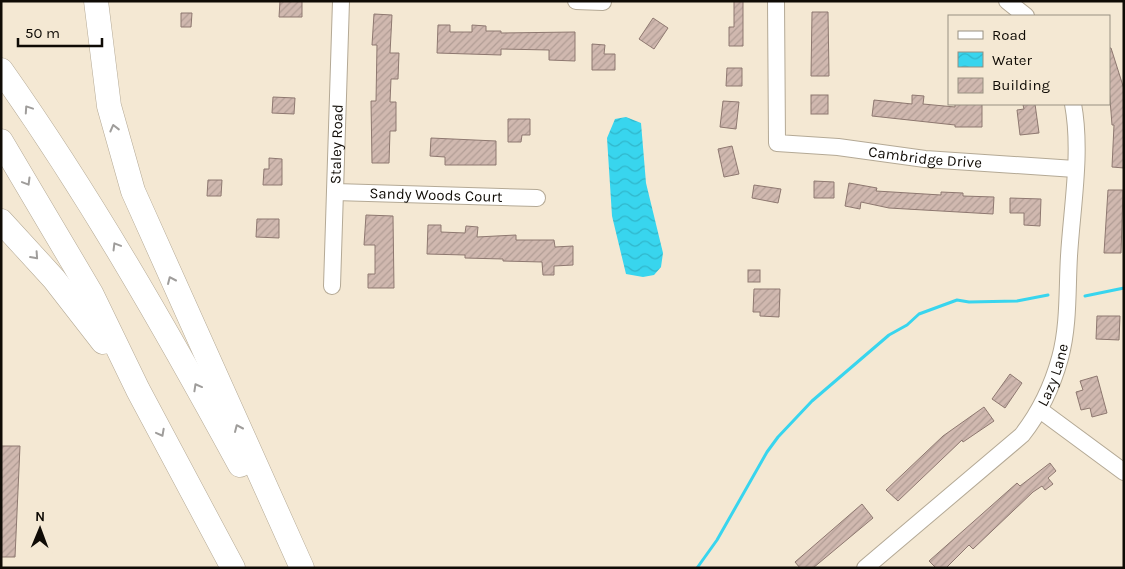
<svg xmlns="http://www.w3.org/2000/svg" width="1125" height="569" font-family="Karla,sans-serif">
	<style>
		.water { fill: url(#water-waves) }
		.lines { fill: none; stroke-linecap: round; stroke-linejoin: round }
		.stream { stroke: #38d5ee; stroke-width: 3 }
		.building { fill: url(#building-hatch); stroke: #8e7870 }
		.minor-casing { stroke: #b4a995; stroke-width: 18 }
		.highway-casing { stroke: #b4a995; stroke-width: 25 }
		.minor { stroke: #fff; stroke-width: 16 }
		.highway { stroke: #fff; stroke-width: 24 }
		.oneway { stroke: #9f9d9b }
		.labels { text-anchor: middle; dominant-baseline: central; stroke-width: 4.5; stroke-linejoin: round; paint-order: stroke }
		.street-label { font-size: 15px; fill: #0f0b05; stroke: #f4e8d3 }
	</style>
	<defs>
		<pattern id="water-waves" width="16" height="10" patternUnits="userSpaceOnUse" patternTransform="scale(1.25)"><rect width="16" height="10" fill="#38d5ee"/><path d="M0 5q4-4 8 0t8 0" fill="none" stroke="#30b6cb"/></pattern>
		<pattern id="building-hatch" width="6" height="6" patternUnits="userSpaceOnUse" patternTransform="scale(1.25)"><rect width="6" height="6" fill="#d0b8af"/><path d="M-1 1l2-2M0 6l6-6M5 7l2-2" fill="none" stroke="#b19d95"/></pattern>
	</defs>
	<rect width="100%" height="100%" fill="#f4e8d3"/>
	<path class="water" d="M626,117L641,123L646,183L663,253L661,267L654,275L643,277L626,274L612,216L607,138L615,119Z"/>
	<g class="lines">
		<g class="stream">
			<path d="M1085,296L1124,288"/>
			<path d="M697,568L717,540L767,452L778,437L812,401L889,335L907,325L919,314L957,300L969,302L1017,301L1048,295"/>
		</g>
	</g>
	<g class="building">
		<path d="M280,1H302V17H279Z"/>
		<path d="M734,1H743V46H729V27H734Z"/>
		<path d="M812,12H828L829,76H811Z"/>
		<path d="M181,13H192L191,27H181Z"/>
		<path d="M374,14L392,15L390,53H399L398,79H391L390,102H396V131H390L389,163H372L371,101H376L377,45H372Z"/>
		<path d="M653,18L668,28L654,49L639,39Z"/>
		<path d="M438,25H450V32H472V25L486,26V31H501V33L575,32V61L549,60V50L501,49V55L437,53Z"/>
		<path d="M592,44L605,45L604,54H615V70H592Z"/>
		<path d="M1109,48H1111L1124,89V168L1112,167L1114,125H1112L1109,86Z"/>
		<path d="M727,68H742V86H726Z"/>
		<rect x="811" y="95" width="17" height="19"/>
		<path d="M912,95L924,96L923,104L955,107V104H982V127H955V125L872,116L874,100L912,104Z"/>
		<path d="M273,97L295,98L294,114L272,113Z"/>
		<path d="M723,101L739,102L736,129L720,127Z"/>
		<path d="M1030,104H1035L1039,133L1020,135L1017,110L1024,109L1023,105Z"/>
		<path d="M508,119H530V135H522L521,142H508Z"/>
		<path d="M431,138L496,141V165H445V157L430,156Z"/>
		<path d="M732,146L739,174L724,177L718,149Z"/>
		<path d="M269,158L282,159V185H263L264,169H269Z"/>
		<path d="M208,180H222L221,196H207Z"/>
		<path d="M814,181L834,182V198H814Z"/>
		<path d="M849,183L877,188L876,191L941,195V192L963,193V196L994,197L993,214L889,208L861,202L860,209L845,206Z"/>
		<path d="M754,185L781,189L778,203L752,198Z"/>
		<path d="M1108,190H1123L1121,253H1104Z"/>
		<path d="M1010,198L1041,199L1040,226L1024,225V213H1010Z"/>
		<path d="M366,215L393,216L394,288H368V274H375V245H364Z"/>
		<path d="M257,219H279V238L256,237Z"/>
		<path d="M428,225H441V232L465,233L466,226L478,227L477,237L516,235V240H554L555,247L573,246V265L554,266V275H543L542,262L503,261V259L465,258V255L427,254Z"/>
		<rect x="748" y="270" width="12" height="12"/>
		<path d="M754,289H780L779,317L760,316V312H753Z"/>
		<path d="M1097,316H1120L1119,340L1096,339Z"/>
		<path d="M1010,374L1022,383L1005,408L992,399Z"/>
		<path d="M1097,376L1107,413L1092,417L1090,408L1081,410L1076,392L1083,390L1080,381Z"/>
		<path d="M984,407L994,421L963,442L962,440L898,501L886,490L943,436Z"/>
		<path d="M1,446H20L15,557H1Z"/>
		<path d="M1050,463L1056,471L1048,478L1053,484L1045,490L1042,486L1033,492L973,549L969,545L946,568H936L929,561L1017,483L1020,486Z"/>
		<path d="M862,504L873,518L813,568H800L795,562Z"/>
	</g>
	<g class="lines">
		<g class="minor-casing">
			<g id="minor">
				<path d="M576,1L603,2"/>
				<path id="s1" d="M776,1L777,143L838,147L925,159L1075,169"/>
				<path d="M1007,1L1026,16"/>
				<path id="s2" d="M335,192L537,198"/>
				<path id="s3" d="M332,286L341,1"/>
				<path d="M1040,410L1124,472"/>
				<path id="s4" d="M865,568L1022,435C1040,412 1052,387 1060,358C1069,325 1067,289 1069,256C1072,206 1082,152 1073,104"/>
			</g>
		</g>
		<g class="highway-casing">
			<g id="highway">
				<path d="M96,1L109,106L133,191L302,568"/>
				<path d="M1,70C90,196 166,329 240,465"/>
				<path d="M1,141L91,293L138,390L233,568"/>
				<path d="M1,221L54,279L103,342"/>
			</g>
		</g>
		<use href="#minor" class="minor"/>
		<use href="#highway" class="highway"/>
	</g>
	<defs><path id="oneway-chevron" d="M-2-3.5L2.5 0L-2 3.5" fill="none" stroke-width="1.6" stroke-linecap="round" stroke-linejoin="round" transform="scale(1.25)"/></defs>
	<g class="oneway">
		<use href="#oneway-chevron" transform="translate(28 109) rotate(-124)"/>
		<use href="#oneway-chevron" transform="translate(114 128) rotate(-104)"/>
		<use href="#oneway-chevron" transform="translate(27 182) rotate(59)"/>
		<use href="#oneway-chevron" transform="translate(116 246) rotate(-121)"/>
		<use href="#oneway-chevron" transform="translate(35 256) rotate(48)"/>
		<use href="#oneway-chevron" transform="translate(171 280) rotate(-114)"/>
		<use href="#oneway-chevron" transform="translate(197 387) rotate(-119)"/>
		<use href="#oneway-chevron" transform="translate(238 428) rotate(-114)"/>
		<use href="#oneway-chevron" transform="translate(161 433) rotate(62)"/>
	</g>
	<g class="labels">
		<g class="street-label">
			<text stroke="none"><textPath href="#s3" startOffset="142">Staley Road</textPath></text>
			<text stroke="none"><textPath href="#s1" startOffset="291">Cambridge Drive</textPath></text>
			<text stroke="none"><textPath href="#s2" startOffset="101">Sandy Woods Court</textPath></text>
			<text stroke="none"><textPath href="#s4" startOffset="274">Lazy Lane</textPath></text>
		</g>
	</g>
	<rect width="1125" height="569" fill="none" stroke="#0f0b05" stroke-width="5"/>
	<rect x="948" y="15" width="162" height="90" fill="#f4e8d3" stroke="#989081"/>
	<rect x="958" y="31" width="25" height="8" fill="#ffffff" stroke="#989081"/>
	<text x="992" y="40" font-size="15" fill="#0f0b05">Road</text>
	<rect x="958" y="52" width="25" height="15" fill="url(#water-waves)" stroke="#989081"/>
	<text x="992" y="65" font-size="15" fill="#0f0b05">Water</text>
	<rect x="958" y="78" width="25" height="15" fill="url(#building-hatch)" stroke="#989081"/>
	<text x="992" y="90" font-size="15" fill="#0f0b05">Building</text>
	<g transform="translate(40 529) rotate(1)" stroke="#f4e8d3" stroke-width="4" paint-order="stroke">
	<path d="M0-4L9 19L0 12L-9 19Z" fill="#0f0b05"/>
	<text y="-8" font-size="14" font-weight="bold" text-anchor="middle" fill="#0f0b05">N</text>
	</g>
	<path d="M18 38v8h84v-8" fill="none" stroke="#0f0b05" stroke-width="2.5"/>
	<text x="25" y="38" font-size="15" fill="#0f0b05" stroke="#f4e8d3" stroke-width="4" paint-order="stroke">50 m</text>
</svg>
